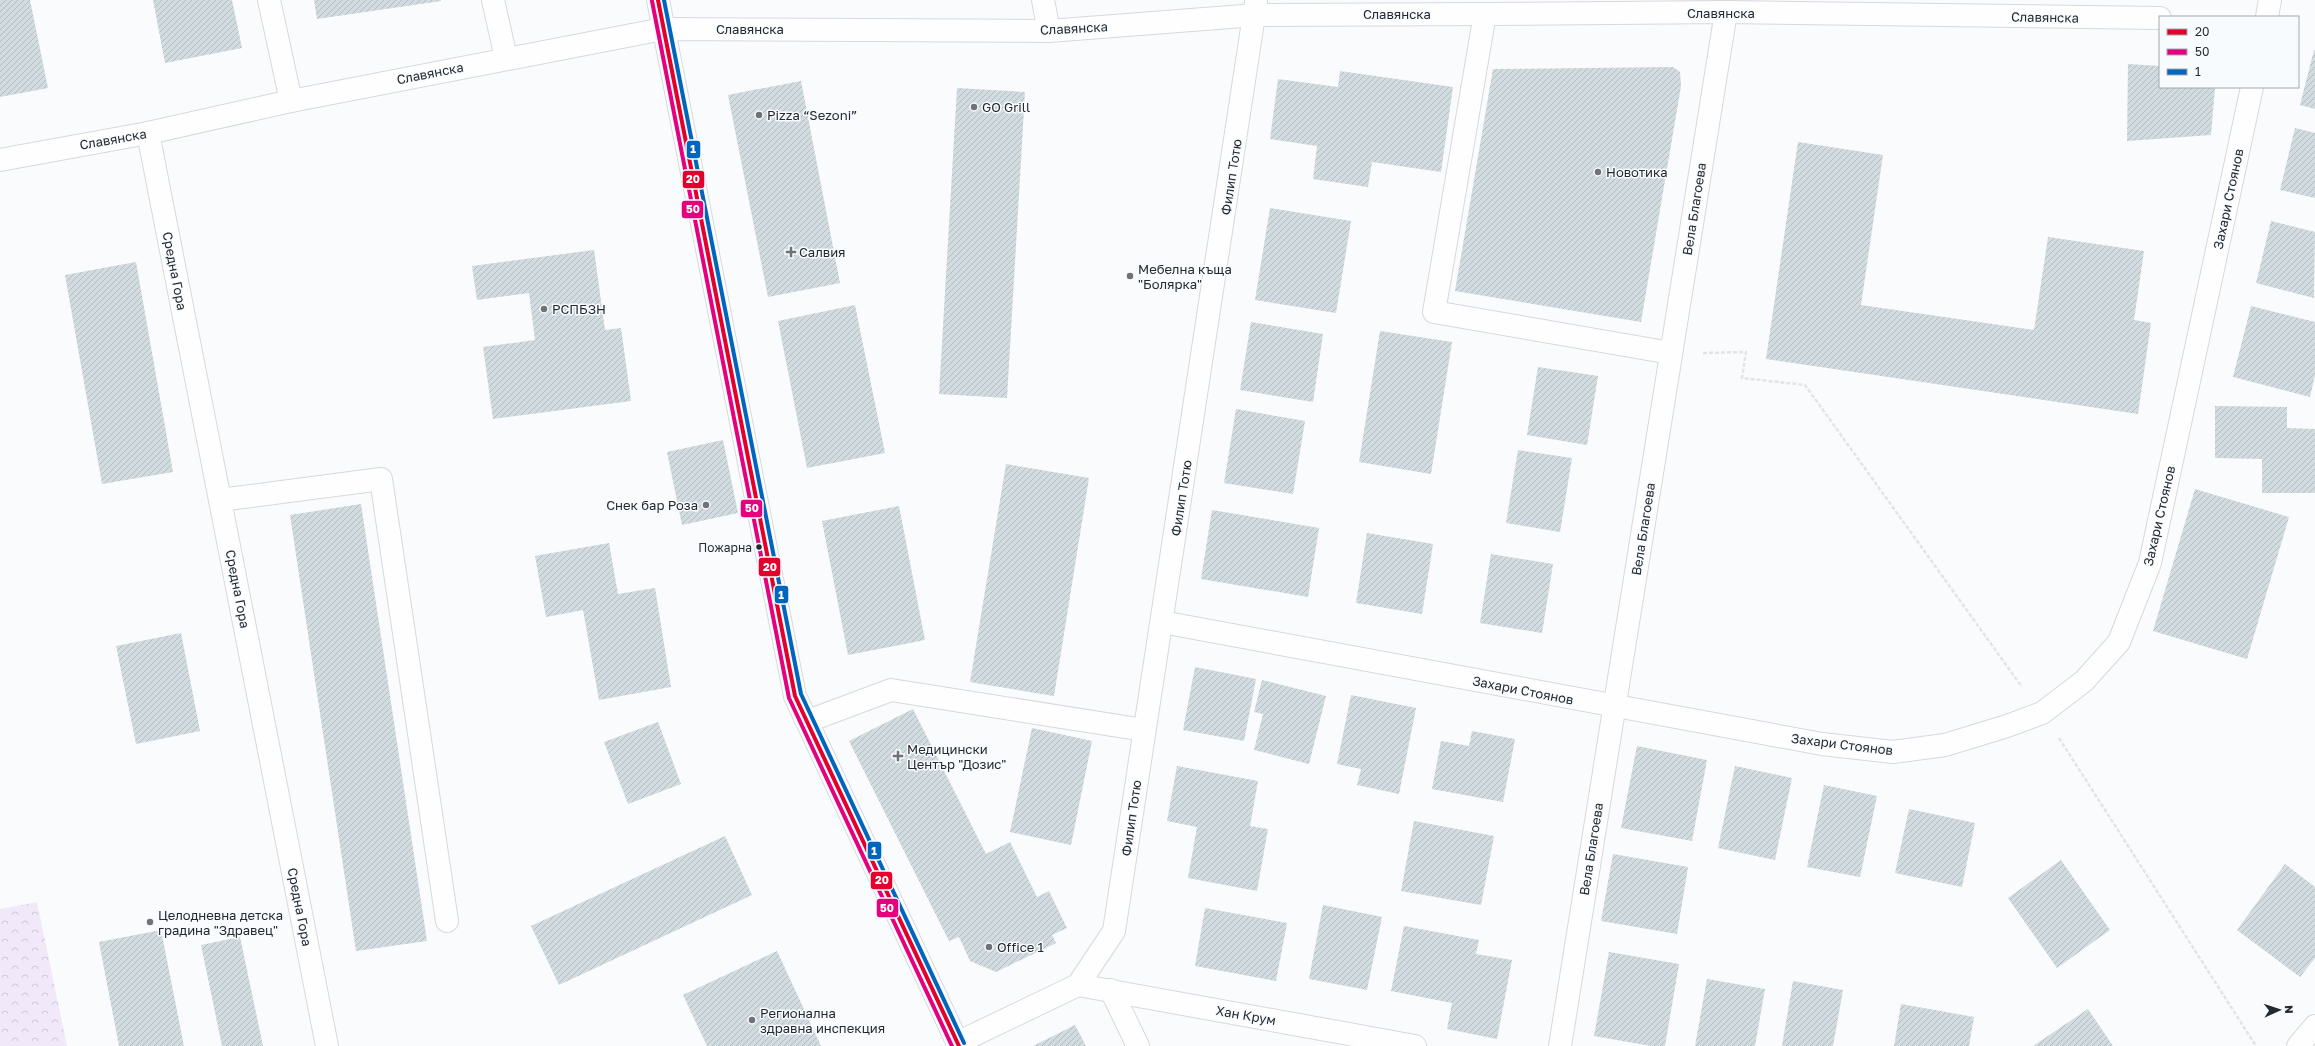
<svg xmlns="http://www.w3.org/2000/svg" width="2315" height="1046" font-family="'Golos Text',sans-serif">
	<style>
		.park { fill: url(#park-crowns) }
		.building { fill: url(#building-hatch) }
		.lines { fill: none; stroke-linecap: round; stroke-linejoin: round }
		.minor-casing { stroke: #d6d9dd; stroke-width: 24 }
		.path { stroke: #e4e4e5; stroke-width: 2.5; stroke-dasharray: 4 2; stroke-linecap: butt }
		.minor { stroke: #fefeff; stroke-width: 22 }
		.bus-1-casing { stroke: #f8fbfe; stroke-width: 7 }
		.bus-2-casing { stroke: #f8fbfe; stroke-width: 7 }
		.bus-3-casing { stroke: #f8fbfe; stroke-width: 7 }
		.bus-1 { stroke: #e4002b; stroke-width: 4 }
		.bus-2 { stroke: #e5007d; stroke-width: 4 }
		.bus-3 { stroke: #0065bd; stroke-width: 4 }
		.poi-dot { fill: #6f7378; stroke: #f8fbfe; stroke-width: 1.5 }
		.bus-dot { fill: #252a30; stroke: #f8fbfe; stroke-width: 1.5 }
		.labels { text-anchor: middle; dominant-baseline: central; stroke-width: 3; stroke-linejoin: round; paint-order: stroke }
		.bus-label { font-size: 12px; fill: #252a30; stroke: #f8fbfe; text-anchor: end }
		.street-label { font-size: 13px; fill: #252a30; stroke: #f8fbfe }
		.poi-label { font-size: 13px; fill: #252a30; stroke: #f8fbfe; text-anchor: start }
		.line-badge { stroke: #f8fbfe; stroke-width: 1.5 }
		.badge-label { font-size: 11px; text-anchor: middle; font-weight: bold; fill: #fff }
	</style>
	<defs>
		<pattern id="park-crowns" width="20" height="18" patternUnits="userSpaceOnUse"><rect width="20" height="18" fill="#f1e9fa"/><path d="M2 6a3 3 0 1 1 6 0M12 15a3 3 0 1 1 6 0" fill="none" stroke="#cec8d7"/></pattern>
		<pattern id="building-hatch" width="6" height="6" patternUnits="userSpaceOnUse"><rect width="6" height="6" fill="#d1dbe0"/><path d="M-1 1l2-2M0 6l6-6M5 7l2-2" fill="none" stroke="#b3bcc0"/></pattern>
	</defs>
	<rect width="100%" height="100%" fill="#f9fbfd"/>
	<path class="park" d="M37,902L67,1046H0V909Z"/>
	<g class="building">
		<path d="M0,0H30L48,88L0,97Z"/>
		<path d="M153,0H232L242,48L165,63Z"/>
		<path d="M314,0H441V1L317,19Z"/>
		<path d="M2314,50H2315V109L2300,105Z"/>
		<path d="M2128,64L2160,66V87H2215L2211,135L2127,141Z"/>
		<path d="M1673,67L1680,72L1681,86L1641,322L1455,291L1493,69Z"/>
		<path d="M1340,71L1453,87L1441,172L1372,162L1368,187L1313,179L1317,146L1270,139L1278,79L1338,87Z"/>
		<path d="M801,81L840,283L768,297L728,95Z"/>
		<path d="M957,88L1025,92L1007,398L939,394Z"/>
		<path d="M2295,128L2315,133V198L2280,190Z"/>
		<path d="M1798,142L1883,155L1861,305L2034,330L2048,237L2144,251L2134,320L2151,323L2138,414L1766,359Z"/>
		<path d="M1270,208L1351,221L1336,313L1255,300Z"/>
		<path d="M2271,221L2315,232L2314,298L2256,283Z"/>
		<path d="M594,250L605,330L621,328L631,401L493,419L483,347L535,340L529,293L477,300L472,266Z"/>
		<path d="M136,262L173,472L102,484L65,275Z"/>
		<path d="M855,305L885,453L807,468L778,321Z"/>
		<path d="M2251,306L2315,322V375L2310,397L2233,377Z"/>
		<path d="M1251,322L1323,334L1313,402L1240,390Z"/>
		<path d="M1380,331L1452,342L1431,474L1359,462Z"/>
		<path d="M1538,367L1598,376L1587,445L1527,435Z"/>
		<path d="M2215,406L2287,407V428L2315,429V493H2262V459L2215,458Z"/>
		<path d="M1236,409L1305,421L1293,494L1224,483Z"/>
		<path d="M723,440L738,513L682,525L667,452Z"/>
		<path d="M1518,450L1572,458L1560,532L1506,523Z"/>
		<path d="M1006,464L1089,478L1054,696L970,682Z"/>
		<path d="M2195,489L2289,517L2247,659L2153,631Z"/>
		<path d="M361,504L427,941L356,951L290,515Z"/>
		<path d="M899,506L925,640L848,655L822,521Z"/>
		<path d="M1212,510L1319,528L1308,597L1201,579Z"/>
		<path d="M1367,533L1433,544L1422,614L1356,603Z"/>
		<path d="M609,543L618,594L655,588L671,687L599,700L583,610L546,617L535,556Z"/>
		<path d="M1491,554L1553,564L1542,633L1480,623Z"/>
		<path d="M181,633L200,731L136,744L116,646Z"/>
		<path d="M1195,667L1256,679L1244,741L1183,730Z"/>
		<path d="M1262,680L1326,696L1309,764L1254,750L1263,714L1254,712Z"/>
		<path d="M1351,695L1416,708L1399,794L1357,785L1361,769L1337,764Z"/>
		<path d="M913,709L986,854L1010,842L1037,897L1049,891L1067,928L1052,935L1056,943L996,972L970,961L959,937L949,941L849,741Z"/>
		<path d="M658,722L681,784L628,804L604,742Z"/>
		<path d="M1032,728L1092,741L1071,845L1010,832Z"/>
		<path d="M1472,731L1515,739L1503,802L1432,789L1441,741L1469,746Z"/>
		<path d="M1637,746L1707,760L1692,841L1621,828Z"/>
		<path d="M1177,766L1258,781L1250,826L1268,829L1257,891L1188,878L1197,827L1167,821Z"/>
		<path d="M1735,766L1792,778L1775,860L1718,848Z"/>
		<path d="M1824,785L1877,796L1860,877L1807,867Z"/>
		<path d="M1909,809L1975,823L1962,887L1895,873Z"/>
		<path d="M1414,821L1494,836L1481,905L1401,891Z"/>
		<path d="M725,836L752,895L559,985L531,926Z"/>
		<path d="M1613,854L1688,867L1677,934L1601,921Z"/>
		<path d="M2061,860L2110,930L2057,968L2008,898Z"/>
		<path d="M2285,864L2315,887V958L2300,977L2237,930Z"/>
		<path d="M1323,905L1382,917L1367,990L1309,979Z"/>
		<path d="M1205,908L1287,923L1276,981L1195,966Z"/>
		<path d="M1404,926L1479,940L1476,954L1512,960L1497,1039L1447,1029L1452,1003L1391,991Z"/>
		<path d="M161,930L184,1046H119L99,942Z"/>
		<path d="M240,937L263,1046H222L201,945Z"/>
		<path d="M777,951L821,1046H707L683,995Z"/>
		<path d="M1609,952L1679,964L1665,1046H1651L1594,1036Z"/>
		<path d="M1707,979L1765,989L1755,1046H1695Z"/>
		<path d="M1793,981L1843,990L1833,1046H1782Z"/>
		<path d="M1901,1004L1974,1017L1969,1046H1894Z"/>
		<path d="M2088,1009L2113,1046H2033Z"/>
		<path d="M1075,1025L1086,1046H1033Z"/>
	</g>
	<g class="lines">
		<g class="minor-casing">
			<g id="minor">
				<path d="M269,0L291,101"/>
				<path d="M493,0L506,58"/>
				<path d="M658,0L795,696L959,1046"/>
				<path d="M1043,0L1049,31"/>
				<path d="M1485,14L1434,312L1671,353"/>
				<path d="M2267,17L2270,0"/>
				<path d="M148,133L327,1046"/>
				<path d="M0,160L148,133L291,101L663,29L1049,31L1256,15L1485,14L1726,12L2160,18"/>
				<path d="M220,500L381,479L447,921"/>
				<path d="M1162,622L1822,744L1893,752L1945,745L2007,726L2042,713L2084,681L2119,642L2150,563L2252,87"/>
				<path d="M808,721L891,690L1144,730"/>
				<path d="M1078,985L1415,1046"/>
				<path d="M1111,990L1138,1046"/>
				<path d="M957,1043L1078,985L1114,931L1256,2"/>
				<path d="M1560,1046L1726,12"/>
				<path d="M2298,1046L2315,1026"/>
			</g>
		</g>
		<g class="path">
			<path d="M1703,353L1746,352L1742,378L1805,385L2022,687"/>
			<path d="M2059,738L2256,1046"/>
		</g>
		<use href="#minor" class="minor"/>
		<g class="bus-1-casing">
			<path id="bus-1" d="M658,0L795,696L959,1046"/>
		</g>
		<g class="bus-2-casing">
			<path id="bus-2" d="M652,1L789,698L952,1046"/>
		</g>
		<g class="bus-3-casing">
			<path id="bus-3" d="M664,0L801,694L964,1043"/>
		</g>
		<use href="#bus-1" class="bus-1"/>
		<use href="#bus-2" class="bus-2"/>
		<use href="#bus-3" class="bus-3"/>
	</g>
	<g class="poi-dot">
		<circle cx="974" cy="107" r="4"/>
		<circle cx="759" cy="115" r="4"/>
		<circle cx="1598" cy="172" r="4"/>
		<path d="M789 246h4v4h4v4h-4v4h-4v-4h-4v-4h4z"/>
		<circle cx="1130" cy="276" r="4"/>
		<circle cx="544" cy="309" r="4"/>
		<circle cx="706" cy="505" r="4"/>
		<path d="M896 750h4v4h4v4h-4v4h-4v-4h-4v-4h4z"/>
		<circle cx="150" cy="922" r="4"/>
		<circle cx="989" cy="947" r="4"/>
		<circle cx="752" cy="1020" r="4"/>
	</g>
	<circle class="bus-dot" cx="759" cy="547" r="3.5"/>
	<g class="labels">
		<g class="bus-label">
			<text x="752" y="547">Пожарна</text>
		</g>
		<g class="street-label">
			<text x="1721" y="13">Славянска</text>
			<text x="1397" y="14">Славянска</text>
			<text transform="translate(2045 17) rotate(1)">Славянска</text>
			<text transform="translate(1074 28) rotate(-3)">Славянска</text>
			<text x="750" y="29">Славянска</text>
			<text transform="translate(430 73) rotate(-11)">Славянска</text>
			<text transform="translate(113 139) rotate(-10)">Славянска</text>
			<text transform="translate(1231 177) rotate(-81)">Филип Тотю</text>
			<text transform="translate(2228 199) rotate(-78)">Захари Стоянов</text>
			<text transform="translate(1694 209) rotate(-81)">Вела Благоева</text>
			<text transform="translate(175 271) rotate(79)">Средна Гора</text>
			<text transform="translate(1181 498) rotate(-81)">Филип Тотю</text>
			<text transform="translate(2159 516) rotate(-77)">Захари Стоянов</text>
			<text transform="translate(1643 529) rotate(-81)">Вела Благоева</text>
			<text transform="translate(238 589) rotate(79)">Средна Гора</text>
			<text transform="translate(1523 690) rotate(11)">Захари Стоянов</text>
			<text transform="translate(1842 744) rotate(7)">Захари Стоянов</text>
			<text transform="translate(1131 818) rotate(-82)">Филип Тотю</text>
			<text transform="translate(1591 849) rotate(-81)">Вела Благоева</text>
			<text transform="translate(300 907) rotate(79)">Средна Гора</text>
			<text transform="translate(1246 1015) rotate(10)">Хан Крум</text>
		</g>
		<g class="poi-label">
			<text x="982" y="107">GO Grill</text>
			<text x="767" y="115">Pizza “Sezoni”</text>
			<text x="1606" y="172">Новотика</text>
			<text x="799" y="252">Салвия</text>
			<text x="1138" y="269">Мебелна къща<tspan x="1138" dy="15">"Болярка"</tspan></text>
			<text x="552" y="309">РСПБЗН</text>
			<text x="698" y="505" text-anchor="end">Снек бар Роза</text>
			<text x="907" y="749">Медицински<tspan x="907" dy="15">Център "Дозис"</tspan></text>
			<text x="158" y="915">Целодневна детска<tspan x="158" dy="15">градина "Здравец"</tspan></text>
			<text x="997" y="947">Office 1</text>
			<text x="760" y="1013">Регионална<tspan x="760" dy="15">здравна инспекция</tspan></text>
		</g>
	</g>
	<g class="line-badge">
		<rect x="686" y="140" width="15" height="19" rx="4" fill="#0065bd"/>
		<rect x="682" y="170" width="23" height="19" rx="4" fill="#e4002b"/>
		<rect x="681" y="200" width="23" height="19" rx="4" fill="#e5007d"/>
		<rect x="740" y="499" width="23" height="19" rx="4" fill="#e5007d"/>
		<rect x="758" y="557" width="23" height="20" rx="4" fill="#e4002b"/>
		<rect x="774" y="585" width="15" height="19" rx="4" fill="#0065bd"/>
		<rect x="867" y="841" width="15" height="19" rx="4" fill="#0065bd"/>
		<rect x="870" y="871" width="23" height="19" rx="4" fill="#e4002b"/>
		<rect x="876" y="898" width="23" height="20" rx="4" fill="#e5007d"/>
	</g>
	<g class="badge-label">
		<text x="693" y="153">1</text>
		<text x="693" y="183">20</text>
		<text x="693" y="213">50</text>
		<text x="752" y="512">50</text>
		<text x="770" y="571">20</text>
		<text x="781" y="599">1</text>
		<text x="874" y="855">1</text>
		<text x="882" y="884">20</text>
		<text x="887" y="912">50</text>
	</g>
	<rect x="2159" y="16" width="140" height="72" fill="#f8fbfe" stroke="#a4a7ac"/>
	<rect x="2167" y="29" width="20" height="6" fill="#e4002b" stroke="#a4a7ac"/>
	<text x="2195" y="36" font-size="12" fill="#252a30">20</text>
	<rect x="2167" y="49" width="20" height="6" fill="#e5007d" stroke="#a4a7ac"/>
	<text x="2195" y="56" font-size="12" fill="#252a30">50</text>
	<rect x="2167" y="69" width="20" height="6" fill="#0065bd" stroke="#a4a7ac"/>
	<text x="2195" y="76" font-size="12" fill="#252a30">1</text>
	<g transform="translate(2279 1010) rotate(87)" stroke="#f8fbfe" stroke-width="3" paint-order="stroke">
	<path d="M0-3L7 15L0 10L-7 15Z" fill="#252a30"/>
	<text y="-6" font-size="11" font-weight="bold" text-anchor="middle" fill="#252a30">N</text>
	</g>
</svg>
